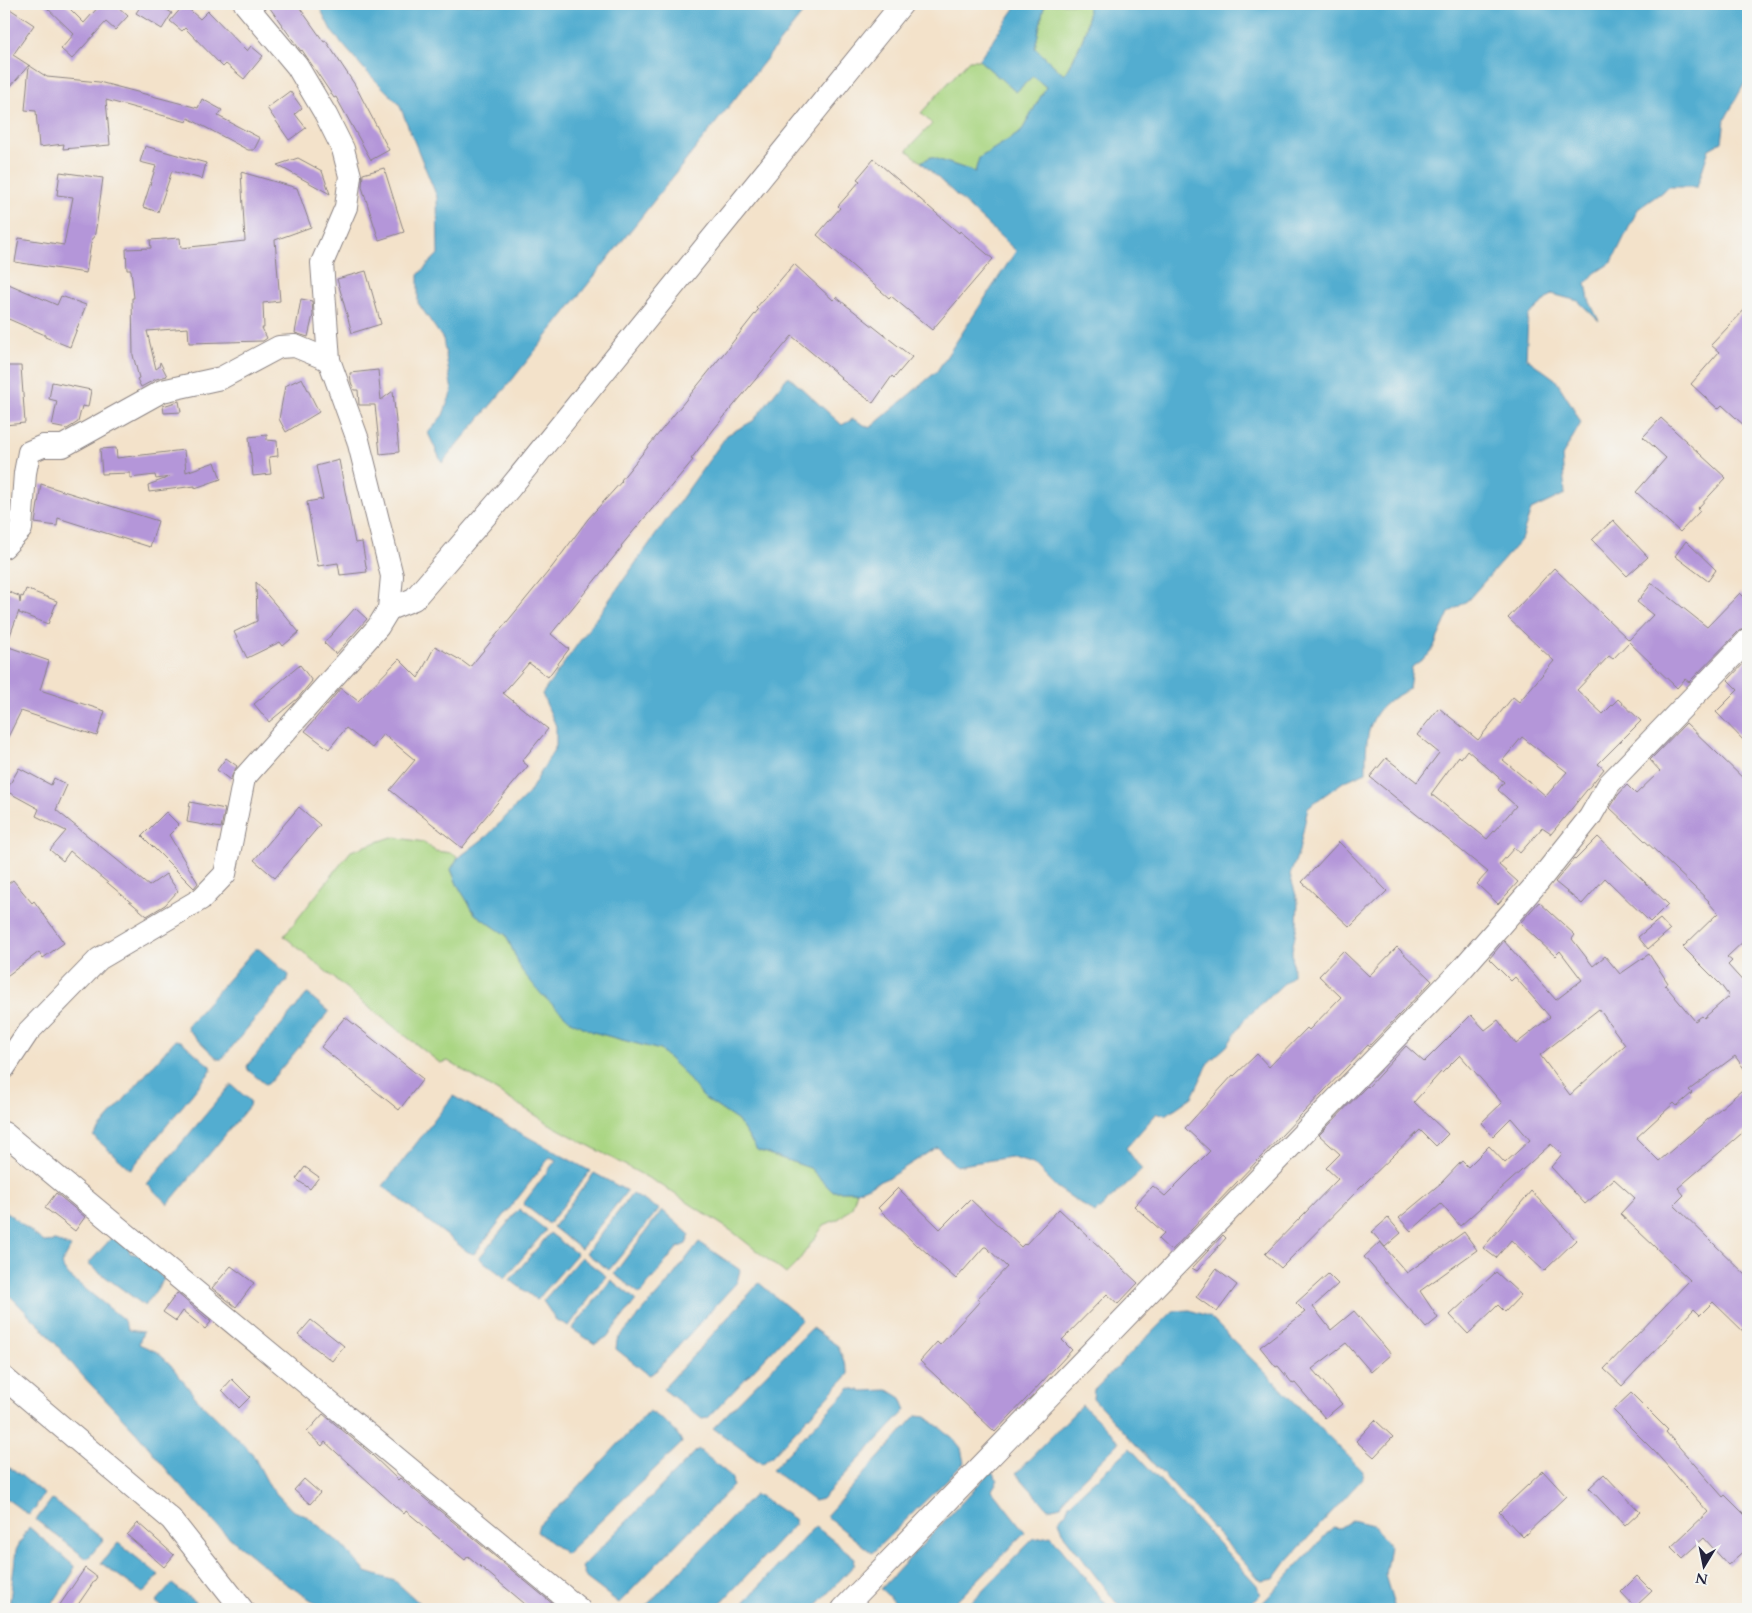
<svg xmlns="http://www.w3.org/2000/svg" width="1752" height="1613" font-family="Cardo,serif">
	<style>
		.green { fill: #aad683; stroke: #667c5f }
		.water { fill: #52add0; stroke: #3a6886 }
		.building { fill: #b496d9; fill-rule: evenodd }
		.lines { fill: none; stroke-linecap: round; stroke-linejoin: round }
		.minor-casing { stroke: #8a8282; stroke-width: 24 }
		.minor { stroke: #fff; stroke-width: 22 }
	</style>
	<rect width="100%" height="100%" fill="#f6f6f2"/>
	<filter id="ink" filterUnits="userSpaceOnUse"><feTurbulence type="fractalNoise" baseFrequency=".02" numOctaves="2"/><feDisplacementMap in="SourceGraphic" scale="10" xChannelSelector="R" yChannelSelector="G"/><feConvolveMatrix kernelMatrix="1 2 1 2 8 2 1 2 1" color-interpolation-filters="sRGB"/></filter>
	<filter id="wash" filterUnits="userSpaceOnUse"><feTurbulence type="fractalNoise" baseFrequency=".0096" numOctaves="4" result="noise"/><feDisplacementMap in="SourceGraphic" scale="20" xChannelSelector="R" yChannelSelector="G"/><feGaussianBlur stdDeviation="1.12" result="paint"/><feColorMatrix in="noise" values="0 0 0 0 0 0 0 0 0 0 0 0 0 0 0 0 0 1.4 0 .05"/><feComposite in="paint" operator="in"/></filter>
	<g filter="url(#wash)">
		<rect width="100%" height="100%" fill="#f3e2ca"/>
		<g class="green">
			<path d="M1037,4H1087C1092,29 1075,54 1064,75L1035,48L1044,7Z"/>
			<path d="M969,60H979L1016,92L1033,76L1046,87L1021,132L979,158L975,172L931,157L921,162L907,150L932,124L921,113Z"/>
			<path d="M392,837L424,842L435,851L452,853L458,858L451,870L457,884L475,914L506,935L522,971L593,1032L660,1050L682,1070L704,1098L738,1121L757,1150L810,1168L832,1191H857L852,1207L840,1218L824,1225L797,1263L786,1274L733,1232L661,1185L553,1126L448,1061L440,1063L360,1000L284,936L351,851Z"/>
		</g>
		<g class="water">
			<path d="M318,4H810L512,380L442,463L428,433L443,415L452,391L443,339L418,303V275L438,254L437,197L399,104L365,70L332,32Z"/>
			<path d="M1018,4H1037L1044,7L1035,48L1064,75C1076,55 1092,28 1087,4H1748V77L1725,119L1722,142L1709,149L1697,187H1669L1638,209L1612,262L1595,273L1586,283L1589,300L1599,321L1578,301L1552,294L1528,316L1526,358L1555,379L1571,404L1581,423L1562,456L1565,494L1531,510L1521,540L1468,600L1449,613L1431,653L1412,667L1409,689C1401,694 1390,699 1383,706C1365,724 1366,748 1366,772L1343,782L1308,807L1299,851L1290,875L1298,902L1297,925L1292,950L1293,975L1245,1019L1227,1046L1209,1062L1192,1097L1166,1115L1157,1113L1126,1148L1142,1170L1095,1213L1056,1187L1033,1164L1010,1157L956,1166L937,1147L890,1177L857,1191H832L810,1168L757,1150L738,1121L704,1098L682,1071L660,1050L593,1032L572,1022L542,995L522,971L506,935L475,914L457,884L451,869L458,858L487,836L529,793L556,746V726L542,694L727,435L753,421L788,376L842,425L853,419L870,428L937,371L1016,251L921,162L931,157L975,172L979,158L1021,132L1046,87L1033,76L1016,92L979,60Z"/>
			<path d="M255,949H259L289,975L288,979L222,1059H218L188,1030L187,1026Z"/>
			<path d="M308,994L329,1012L268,1084H265L248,1070L247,1066L306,995Z"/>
			<path d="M175,1040L181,1041L211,1067V1071L133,1167L130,1169L93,1136Z"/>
			<path d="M232,1085L250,1101L249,1106L168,1204L147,1184L228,1088Z"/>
			<path d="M453,1096L590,1171L549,1224L523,1204L556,1160L550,1157L474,1254L468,1252L383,1186Z"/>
			<path d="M594,1173L627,1191L581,1249L553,1227Z"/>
			<path d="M632,1194L659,1209L609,1270L586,1253Z"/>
			<path d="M519,1209L546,1230L505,1278L479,1258Z"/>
			<path d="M4,1210L44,1242L55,1241L71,1247L61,1265L69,1276L123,1319L128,1330L143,1332L139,1344L157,1352L170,1364L197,1399L252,1453L270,1487L292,1510L308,1517L341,1544L366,1572L395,1581L426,1609H325L285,1583L224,1533L171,1475L137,1433L79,1372L46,1332L10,1296L4,1297Z"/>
			<path d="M662,1210L690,1235L686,1244L677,1248L640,1294L614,1274Z"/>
			<path d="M550,1233L577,1254L537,1300L510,1280Z"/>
			<path d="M115,1234L128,1246L130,1253L139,1255L164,1279L145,1306L88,1264Z"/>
			<path d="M699,1242L740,1270L737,1282L655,1372L649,1375L616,1349L617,1340L666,1285Z"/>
			<path d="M581,1257L606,1276L569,1326L556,1320L543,1301Z"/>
			<path d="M611,1280L636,1300L607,1337L595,1344L572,1329Z"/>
			<path d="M759,1283L802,1319L708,1418L702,1419L663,1389Z"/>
			<path d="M1190,1310L1210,1317L1363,1471L1362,1479L1287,1561L1274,1579L1261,1581L1093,1398L1094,1390L1173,1311Z"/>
			<path d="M812,1328L838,1346L849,1374L772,1456L762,1464L713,1428Z"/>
			<path d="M850,1388L863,1391L888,1390L901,1398L906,1410L822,1499L814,1501L772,1470Z"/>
			<path d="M1082,1405L1113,1434L1119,1443L1068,1493L1061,1506L1048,1509L1016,1473Z"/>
			<path d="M649,1411C659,1416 680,1432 682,1443L566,1554L537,1532L539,1524L566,1500Z"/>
			<path d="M916,1416L926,1417L953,1438L961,1448L964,1463L872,1553L826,1516Z"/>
			<path d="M1130,1448L1257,1585L1260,1595L1245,1609H1121L1064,1535L1059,1520L1066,1512L1069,1504Z"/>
			<path d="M698,1449L732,1477L733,1486L619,1603L586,1578L582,1567Z"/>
			<path d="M4,1466L14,1470L44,1494L37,1504L36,1508L29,1515L4,1497Z"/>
			<path d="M991,1471L998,1480L992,1490L1025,1532L949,1609H902L881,1589Z"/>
			<path d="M754,1495L760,1496L794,1519L795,1524L715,1609H643Z"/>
			<path d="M52,1499L104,1540L87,1559L36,1520Z"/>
			<path d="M1352,1520L1373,1525L1390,1546L1385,1575L1395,1609H1257L1333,1527L1339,1528Z"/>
			<path d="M815,1526L855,1558L854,1565L813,1609H738Z"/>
			<path d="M29,1527L74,1566L73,1573L49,1609H9L16,1550Z"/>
			<path d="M1051,1536L1110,1609H965L1033,1539Z"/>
			<path d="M118,1543L159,1575L143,1593L101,1563Z"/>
			<path d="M172,1584L204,1609H165L156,1602Z"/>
		</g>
		<g id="blocks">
			<g class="building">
				<path d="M43,4H65L84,23L101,4H115L128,16L115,30L106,22L72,59L61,49L74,34Z"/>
				<path d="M142,4H157L172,13L162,29L136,13Z"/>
				<path d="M267,4H297L324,42L326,41L355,85L389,150L371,160L336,97L334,98L302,50L301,51L295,43Z"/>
				<path d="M4,5L34,25L13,55L47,77L99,82L198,108L202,99L222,110L218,116L260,138L254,150H248L188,118L187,122L106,100L110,145L63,149L64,144L39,147L36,111L25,110L29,65L4,94Z"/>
				<path d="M184,5L200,19L208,11L247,51L251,46L263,56L244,79L226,64L223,67L185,28L182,31L170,21Z"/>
				<path d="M290,91L302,108L295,114L306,128L289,140L267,108Z"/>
				<path d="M145,146L206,163L202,179L172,171L158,212L143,207L156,166L140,162Z"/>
				<path d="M298,158L322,171L330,194L277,165Z"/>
				<path d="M874,159L959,233L960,231L993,259L932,330L891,296L889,298L817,235L840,208L838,206L860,181L857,179Z"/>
				<path d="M384,168L404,232L379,240L362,187L363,174Z"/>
				<path d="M60,172L103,178L97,222L94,238H92L86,273L15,262L19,238L64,245L73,197L57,195Z"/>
				<path d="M241,172L297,188L311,227L275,240L280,301L263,303L264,328H262L267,338L263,341L189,343L188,328L147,331L156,369L159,367L160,362L167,376L156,379L141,387L137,379L139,378L133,355L132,298H134L131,270H127L126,249L151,248L150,240L180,238L181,248L245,241Z"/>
				<path d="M794,264L833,300L836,297L912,357L894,378L892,376L873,403L841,379L842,378L792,336L714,429L691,459L693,460L621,546L622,547L551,634L569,649L548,677L529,663L503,693L548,729L522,761L528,766L477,827L478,828L462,848L390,790L415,760L383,734L372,748L346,728L329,749L305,731L341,688L358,701L399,659L418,678L435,646L462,661L470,667L552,567L588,519L622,481L621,480L728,348L758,310L756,308Z"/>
				<path d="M366,271L381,324L352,333L337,279Z"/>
				<path d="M4,282L57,305L61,296L86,305L70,347L45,337V335L4,317Z"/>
				<path d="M301,299L312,301L313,315L308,337L295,333Z"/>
				<path d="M1748,306V429L1722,405L1718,409L1691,384L1719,352L1711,345Z"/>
				<path d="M4,366H21L25,423L4,425Z"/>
				<path d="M378,370L381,400L393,391L399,452L380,454L375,405H359L358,390H354L351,382L350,373Z"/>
				<path d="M302,378L319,412L286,432L279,419L285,386Z"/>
				<path d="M52,382L91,390L88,407L82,406L78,422L67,429L52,426L57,401L49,399Z"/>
				<path d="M179,401L181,412L164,413L163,406Z"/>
				<path d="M1661,418L1726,478L1697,509L1700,511L1680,532L1636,492L1666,458L1643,437Z"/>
				<path d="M267,435V440L277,441L278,456L269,457L271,474L253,476L249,437Z"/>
				<path d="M116,448L117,458L184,450L186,472L215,462L221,479L195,488V486L149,492L148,485L170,477L156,479L155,475L130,478V473L102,474L100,449Z"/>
				<path d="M339,460L355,543L362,542L367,572L340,575L338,563L318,566L307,502L323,499L316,466Z"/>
				<path d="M41,484L158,521L150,547L58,518L57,526L35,523Z"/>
				<path d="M1613,520L1648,557L1627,576L1592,540Z"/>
				<path d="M1686,541L1716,570L1708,581L1675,556Z"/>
				<path d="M1554,568L1629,640L1653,615L1637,602L1652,583L1707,627L1740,593L1748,601V627L1739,631L1689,682L1685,679L1677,688L1629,642L1613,659L1609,656L1577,690L1603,714L1618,699L1641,721L1598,764L1604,769L1551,834L1542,828L1520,853L1514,848L1499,865L1518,882L1498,904L1477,884L1488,872L1370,777L1386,758L1417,782L1439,753L1417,735L1439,708L1478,740L1513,697L1519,702L1554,661L1508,618ZM1522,737L1567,772L1546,796L1503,760ZM1467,750L1504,782L1498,790L1516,806L1487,839L1431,794L1459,756L1461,758Z"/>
				<path d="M256,582L299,632L283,646L280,642L247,658L234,632L257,621Z"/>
				<path d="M26,589L57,601L48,624L19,613V611L6,646L49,661L40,690L105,711L97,736L21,711L4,745V590L19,596L20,603L21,596L23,597Z"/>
				<path d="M355,608L367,619L336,654L324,643Z"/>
				<path d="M1748,659V745L1716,712L1738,690L1728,680Z"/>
				<path d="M300,665L312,681L297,699L269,722L254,704Z"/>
				<path d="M1686,723L1748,783V937L1727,957L1732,961L1728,965L1748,987V1074L1735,1056L1689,1090L1692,1093L1677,1106L1674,1103L1636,1138L1659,1161L1748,1085V1128L1678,1188L1684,1195L1674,1205L1748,1277V1336L1713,1302L1700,1315L1694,1309L1622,1386L1604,1369L1690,1280L1620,1214L1635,1198L1614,1179L1585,1204L1551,1167L1562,1154L1551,1144L1460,1226L1441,1204L1411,1231L1399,1218L1441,1183L1462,1161L1468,1167L1489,1146L1505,1163L1530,1140L1511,1118L1493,1136L1481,1123L1502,1103L1460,1055L1442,1073L1441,1072L1414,1102L1448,1134L1436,1146L1420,1130L1367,1181L1281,1268L1265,1254L1338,1179L1326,1168L1340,1154L1319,1135L1367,1086L1368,1087L1406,1046L1424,1062L1471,1015L1485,1030L1498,1020L1516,1044L1550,1017L1515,977L1511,981L1489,959L1504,941L1556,1000L1582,980L1560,951L1555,956L1520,923L1539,902L1575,935L1572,939L1593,966L1605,956L1620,974L1649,954L1668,983L1665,985L1695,1021L1702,1016L1704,1018L1729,996L1720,984L1683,947L1718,913L1708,902L1709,901L1610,808L1618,795L1627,785L1636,794L1660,771L1650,760ZM1599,1009L1625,1045L1570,1095L1540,1055Z"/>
				<path d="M226,758L237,766L230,780L217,770Z"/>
				<path d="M19,768L51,785L54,778L67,785L56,810L149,886L166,874L178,891L165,905L147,916L70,851L63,861L50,850L66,831L36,816L39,809L6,791Z"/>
				<path d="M190,802L225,809L221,828L187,822Z"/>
				<path d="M299,807L320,825L275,878L254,860Z"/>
				<path d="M166,812L179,825L169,835L198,883L194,888L142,836Z"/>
				<path d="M1598,837L1668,904L1650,922L1605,878L1582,904L1555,882L1569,865L1574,859L1575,860Z"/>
				<path d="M1339,842L1387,891L1350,927L1302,882Z"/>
				<path d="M13,880L32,903L34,901L64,943L43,958L39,952L4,978V887Z"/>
				<path d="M1660,919L1670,930L1648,949L1638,937Z"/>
				<path d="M1397,947L1432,981L1369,1046L1368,1045L1171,1251L1158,1239L1164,1233L1134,1206L1153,1186L1165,1196L1210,1151L1185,1128L1233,1075L1234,1076L1257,1054L1269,1067L1307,1028L1309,1030L1341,997L1319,976L1343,951L1369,976Z"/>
				<path d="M345,1017L423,1079L399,1110L321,1047Z"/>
				<path d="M305,1167L319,1177L310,1189L296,1179Z"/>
				<path d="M898,1188L940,1229L970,1199L1021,1247L1024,1244L1025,1245L1059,1209L1138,1283L1118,1304L1107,1294L1062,1340L1072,1350L995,1432L920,1361L937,1342L940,1345L980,1301L977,1299L1007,1267L986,1247H984L956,1279L918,1245L917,1246L878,1208Z"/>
				<path d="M1531,1191L1576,1240L1544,1271L1511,1240L1496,1258L1483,1248Z"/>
				<path d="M56,1193L85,1217L75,1231L45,1208Z"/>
				<path d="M1388,1218L1401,1233L1385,1247L1372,1232Z"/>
				<path d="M1464,1232L1477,1250L1420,1291L1438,1318L1426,1328L1364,1257L1380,1242L1407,1273Z"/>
				<path d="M1223,1235L1226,1238L1197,1271L1192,1268Z"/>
				<path d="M231,1266L254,1283L236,1307L212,1288Z"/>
				<path d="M1216,1269L1237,1285L1217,1312L1196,1297Z"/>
				<path d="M1496,1272L1521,1295L1505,1312L1498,1305L1468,1334L1450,1315Z"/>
				<path d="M1328,1274L1338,1284L1313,1307L1331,1330L1354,1311L1391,1354L1371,1372L1346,1343L1312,1369L1342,1404L1325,1418L1295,1383L1293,1384L1278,1366L1276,1367L1260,1347L1305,1312L1296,1303Z"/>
				<path d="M177,1293L211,1322L205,1329L183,1311L176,1321L163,1312Z"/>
				<path d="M311,1320L344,1346L332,1361L298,1335Z"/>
				<path d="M232,1379L250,1397L239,1408L222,1390Z"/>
				<path d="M1631,1393L1668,1430L1666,1432L1723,1497L1725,1495L1748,1518V1547L1728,1565L1704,1538L1682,1558L1671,1547L1708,1512L1654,1451L1613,1410Z"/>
				<path d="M323,1414L371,1454L398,1480L400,1478L559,1609H531L468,1556L465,1560L406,1511L404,1514L325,1442L322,1446L307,1432Z"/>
				<path d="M1375,1420L1393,1437L1374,1457L1356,1441Z"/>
				<path d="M1543,1471L1566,1496L1523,1537L1499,1512Z"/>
				<path d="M1604,1474L1640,1512L1625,1526L1589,1488Z"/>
				<path d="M304,1479L320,1493L310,1504L294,1490Z"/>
				<path d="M138,1523L174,1555L164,1567L127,1535Z"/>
				<path d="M85,1568L97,1577L75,1609H57Z"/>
				<path d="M1637,1576L1652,1591L1635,1607L1621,1592Z"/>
			</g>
		</g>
	</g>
	<g filter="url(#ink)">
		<use href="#blocks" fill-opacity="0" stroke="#8a8282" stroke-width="1"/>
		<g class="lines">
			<g class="minor-casing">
				<g id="minor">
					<path d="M4,547L21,529L25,473L29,452L43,446H63L162,391L221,378L279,347L295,346L329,360"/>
					<path d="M389,609L414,599L509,489L902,4"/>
					<path d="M4,1068L28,1032L99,959L201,899L225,874L244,778L378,627L389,609L392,576L358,440L329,360L322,263L346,207L350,176L343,149L326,115L297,66L245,4"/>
					<path d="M4,1133L579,1609"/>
					<path d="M4,1378L171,1519L242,1609"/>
					<path d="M843,1609L1462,969L1539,881L1590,817L1609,784L1748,640"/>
				</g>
			</g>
			<use href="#minor" class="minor"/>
		</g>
	</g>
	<rect width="1752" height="1613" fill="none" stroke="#f6f6f2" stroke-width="20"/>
	<g transform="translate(1704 1566) rotate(190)" stroke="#f6f6f2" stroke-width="4" paint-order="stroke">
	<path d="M0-4L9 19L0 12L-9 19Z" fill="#22223b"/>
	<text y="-8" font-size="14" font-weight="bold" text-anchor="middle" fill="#22223b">N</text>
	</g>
</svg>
